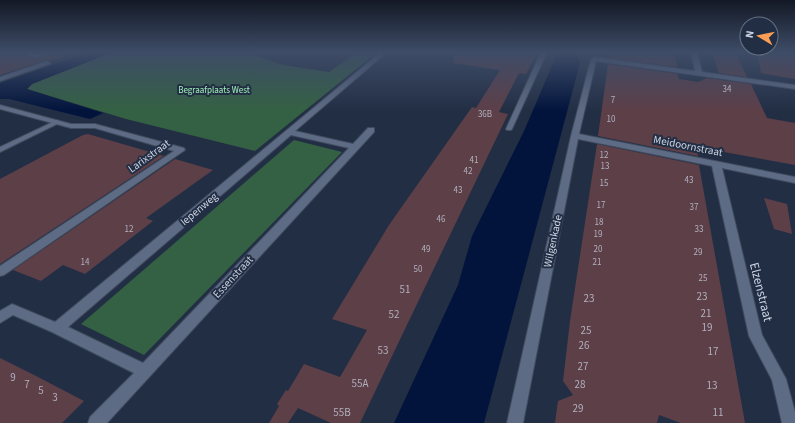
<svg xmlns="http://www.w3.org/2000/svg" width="795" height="423" font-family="'Source Sans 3',sans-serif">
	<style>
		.green { fill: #346143 }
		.water { fill: #02143c }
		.building { fill: #5d3f48 }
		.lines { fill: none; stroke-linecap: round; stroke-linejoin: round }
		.lane-casing { stroke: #414b5e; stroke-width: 2 }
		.street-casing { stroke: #414b5e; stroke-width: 2 }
		.lane { fill: #5d6b85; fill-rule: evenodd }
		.street { fill: #5d6b85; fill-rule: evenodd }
		.labels { text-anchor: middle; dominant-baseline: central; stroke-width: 4; stroke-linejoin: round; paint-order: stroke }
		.number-label { font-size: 9px; fill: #b1b0bd }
		.far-park-label { font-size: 9px; fill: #a0f1b8; stroke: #222e44 }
		.street-label { font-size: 11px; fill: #cdd5e4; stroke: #222e44 }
		.near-number-label { font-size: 11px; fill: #b1b0bd }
		.near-street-label { font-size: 13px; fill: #cdd5e4; stroke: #222e44 }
	</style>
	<rect width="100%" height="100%" fill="#222e44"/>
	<g class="green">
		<path d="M113,52H247L283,65L329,72L358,52L376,53L255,151L126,119L27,89L32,84Z"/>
		<path d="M294,140L342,152L144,355L81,324Z"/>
	</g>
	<g class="water">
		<path d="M89,52H113L32,84L27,89L103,113L90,119L9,99H0V83Z"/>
		<path d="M555,52H576L580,63L484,423H394L458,285L472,236L524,131L555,59Z"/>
	</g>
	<g class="building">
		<path d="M0,52H19L35,59L53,52H62V57L49,61L47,60L0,75Z"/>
		<path d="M454,52H515L536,55L526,74L519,73L499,112L508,114L360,423H331L298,408L288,423H269L279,406L277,404L286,390L288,391L304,364L340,377L367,330L332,319L389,225L472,107L476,108L500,70L453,63Z"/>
		<path d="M610,52H666V54L675,56L677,67L609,58Z"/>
		<path d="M712,52H735L747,77L719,73Z"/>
		<path d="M757,52H795V79L761,73Z"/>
		<path d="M608,64L678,74L679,79L698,82L707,78L751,84L767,118L795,123V165L696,147L698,156L598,136Z"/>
		<path d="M88,134L164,156L0,264V179L83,135Z"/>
		<path d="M597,144L699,165L745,423H681L659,415L657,423H555L558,401L573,395L563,381L570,321Z"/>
		<path d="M175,159L213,170L146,218L153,221L85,274L63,265L41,281L13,270Z"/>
		<path d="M764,198L787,204L792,234L774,229Z"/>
		<path d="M0,358L38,377L84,401L62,423H0Z"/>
	</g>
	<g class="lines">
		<g class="lane-casing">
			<g id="lane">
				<path d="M541,52H547L512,129L511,130H507L506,129Z"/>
				<path d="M57,120L60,122L59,123L0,152V147Z"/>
			</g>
		</g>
		<g class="street-casing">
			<g id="street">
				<path d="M20,52L36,54L52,52L36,58Z"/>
				<path d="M381,52H387L295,131L353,144L368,128H374V132L107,423H88L90,417L134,373L52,332L13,315L0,323V311L12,304L55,322ZM291,135L349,148L143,363L68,327Z"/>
				<path d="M691,52H697L702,72L795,85V89L596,61L579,134L795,177V183L722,168L762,335L786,379L795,412V423H782L772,380L749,336L712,166L578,139L523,423H507L571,136L591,59L594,57L695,71Z"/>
				<path d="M47,61L50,63L49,64L0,81V77Z"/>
				<path d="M0,105L71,124H95L184,148L185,150L4,275L0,276V266L174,151L95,128H71L0,109Z"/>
			</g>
		</g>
		<use href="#lane" class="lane"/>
		<use href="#street" class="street"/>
	</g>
	<linearGradient id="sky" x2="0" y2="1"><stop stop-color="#131925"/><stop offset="0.47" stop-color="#3e4c67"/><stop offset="1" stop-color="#3e4c67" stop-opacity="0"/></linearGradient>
	<rect width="795" height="111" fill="url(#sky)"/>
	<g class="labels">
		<g class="number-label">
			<text x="727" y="89">34</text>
			<text x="613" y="100">7</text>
			<text x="485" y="114">36B</text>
			<text x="611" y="119">10</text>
			<text x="604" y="155">12</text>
			<text x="474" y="160">41</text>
			<text x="605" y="166">13</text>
			<text x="468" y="171">42</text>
			<text x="689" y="180">43</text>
			<text x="604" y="183">15</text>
			<text x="458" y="190">43</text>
			<text x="601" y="205">17</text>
			<text x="694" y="207">37</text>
			<text x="441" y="219">46</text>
			<text x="599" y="222">18</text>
			<text x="129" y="229">12</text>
			<text x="699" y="229">33</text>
			<text x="598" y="234">19</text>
			<text x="426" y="249">49</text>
			<text x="598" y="249">20</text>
			<text x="698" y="252">29</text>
			<text x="85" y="262">14</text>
			<text x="597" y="262">21</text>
			<text x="418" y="269">50</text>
			<text x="703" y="278">25</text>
		</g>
		<g class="far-park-label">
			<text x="214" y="90">Begraafplaats West</text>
		</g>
		<g class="street-label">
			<text transform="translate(688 146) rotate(11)">Meidoornstraat</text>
			<text transform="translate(149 156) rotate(-36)">Larixstraat</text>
			<text transform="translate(199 209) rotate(-40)">Iepenweg</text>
			<text transform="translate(553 241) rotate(-78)">Wilgenkade</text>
			<text transform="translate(233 277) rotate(-47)">Essenstraat</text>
		</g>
		<g class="near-number-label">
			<text x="405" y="289">51</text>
			<text x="702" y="296">23</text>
			<text x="589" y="298">23</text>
			<text x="706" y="313">21</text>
			<text x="394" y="314">52</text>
			<text x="707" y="327">19</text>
			<text x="586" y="330">25</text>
			<text x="584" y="345">26</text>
			<text x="383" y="350">53</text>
			<text x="713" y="351">17</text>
			<text x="583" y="366">27</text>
			<text x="13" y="377">9</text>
			<text x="360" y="383">55A</text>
			<text x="27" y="384">7</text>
			<text x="580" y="384">28</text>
			<text x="712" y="385">13</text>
			<text x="41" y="390">5</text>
			<text x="55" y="397">3</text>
			<text x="578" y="408">29</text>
			<text x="342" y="412">55B</text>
			<text x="718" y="412">11</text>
		</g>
		<g class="near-street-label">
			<text transform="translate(761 292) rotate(76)">Elzenstraat</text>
		</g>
	</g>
	<g transform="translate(759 36) rotate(280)"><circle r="19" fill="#222e44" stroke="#667184"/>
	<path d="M0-3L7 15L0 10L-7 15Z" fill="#fc9d54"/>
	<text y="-6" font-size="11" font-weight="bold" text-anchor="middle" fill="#cdd5e4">N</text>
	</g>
</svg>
